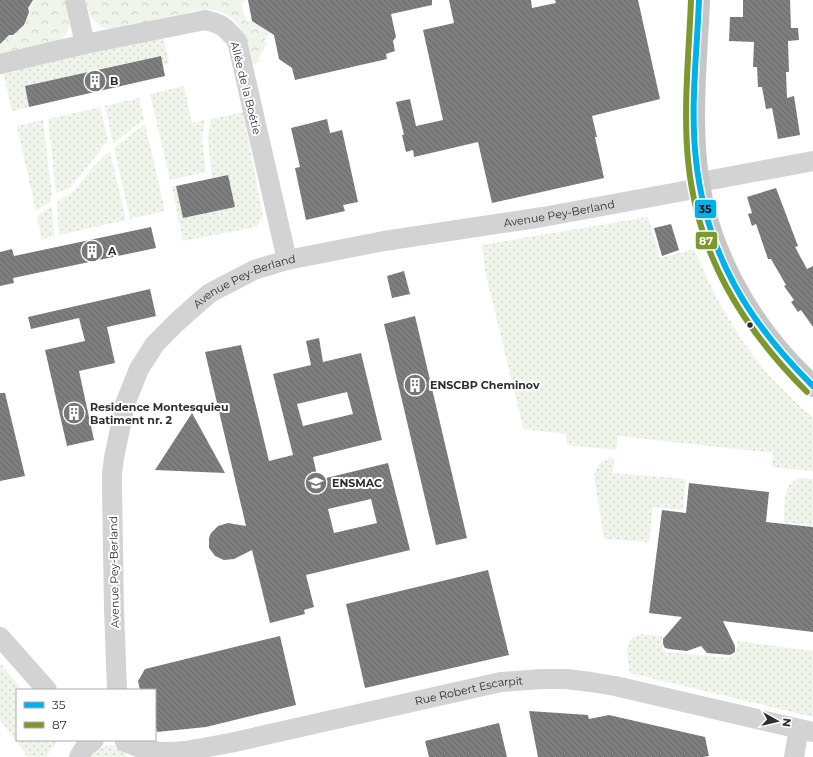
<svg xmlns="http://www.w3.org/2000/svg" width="813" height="757" font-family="Montserrat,sans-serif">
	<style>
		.grass { fill: url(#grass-dots) }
		.park { fill: url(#park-crowns) }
		.building { fill: url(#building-back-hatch); fill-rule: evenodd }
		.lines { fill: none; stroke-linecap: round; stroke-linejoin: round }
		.minor { stroke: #d3d3d3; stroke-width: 20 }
		.major { stroke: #c6c6c6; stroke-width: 22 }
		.bus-1-casing { stroke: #fff; stroke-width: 9 }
		.bus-2-casing { stroke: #fff; stroke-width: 9 }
		.bus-1 { stroke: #00b1eb; stroke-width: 6 }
		.bus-2 { stroke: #7c982e; stroke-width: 6 }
		.bus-dot { fill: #2e2e2e; stroke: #fff; stroke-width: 1.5 }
		.labels { text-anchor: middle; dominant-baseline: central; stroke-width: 4; stroke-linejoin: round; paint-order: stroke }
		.poi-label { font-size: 11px; font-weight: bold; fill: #2e2e2e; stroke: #fff; text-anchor: start }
		.street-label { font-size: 11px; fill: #2e2e2e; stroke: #fff }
		.line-badge { stroke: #fff; stroke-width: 1.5 }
		.badge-label { font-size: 11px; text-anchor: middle; font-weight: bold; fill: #fff }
		.pale-badge-label { font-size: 11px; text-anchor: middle; font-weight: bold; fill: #111 }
	</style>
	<defs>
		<pattern id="grass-dots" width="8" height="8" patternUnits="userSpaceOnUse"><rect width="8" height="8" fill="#f0f5eb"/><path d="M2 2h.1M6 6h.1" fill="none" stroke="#ced2ca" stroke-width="1.8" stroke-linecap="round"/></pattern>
		<pattern id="park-crowns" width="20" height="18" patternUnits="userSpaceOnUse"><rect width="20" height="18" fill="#f0f5eb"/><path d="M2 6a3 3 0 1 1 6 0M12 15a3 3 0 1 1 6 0" fill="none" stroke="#ced2ca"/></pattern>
		<pattern id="building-back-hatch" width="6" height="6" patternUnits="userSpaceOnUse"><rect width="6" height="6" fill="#7e7e7e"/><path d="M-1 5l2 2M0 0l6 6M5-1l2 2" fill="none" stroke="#686868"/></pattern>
	</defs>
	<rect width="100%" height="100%" fill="#fff"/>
	<g class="grass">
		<path d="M163,35L169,63L163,65L160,56L25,86L29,107L12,111L3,72Z"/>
		<path d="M184,86L192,123L205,120L202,138L206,172L170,180L150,94Z"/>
		<path d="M139,98L144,119L113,144L105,106Z"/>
		<path d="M100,107L108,141L70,188L56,193L48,119Z"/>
		<path d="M243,112L263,216L256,227L183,241L172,186H176L183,218L234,207L228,175L212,178L208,138L211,119Z"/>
		<path d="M43,120L52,195L50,202L36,211L17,126Z"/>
		<path d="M145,124L165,211L130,219L114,148Z"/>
		<path d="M110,151L126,220L59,235L57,202L73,192L94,166Z"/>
		<path d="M52,206L54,236L42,239L37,216Z"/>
		<path d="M648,217L660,258L694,249C721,313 757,373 813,417V471L772,467L773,453L618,436L616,450L567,445L566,434L523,429L521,419L485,271L482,245Z"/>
		<path d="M614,458L613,473L686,479L683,510L653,507L649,542L604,539L594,475C597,464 604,459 614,458Z"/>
		<path d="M803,478L813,479V526L784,522C785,505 781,480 803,478Z"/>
		<path d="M640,634L662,636V646L663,650L666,652L729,658L735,654L738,641L813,651V717L630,673C628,660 621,639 640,634Z"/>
		<path d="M0,663L22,690H17V740H58L46,757H28L0,720Z"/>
		<path d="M109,745C118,747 123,750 128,757H88L96,749Z"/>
	</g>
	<g class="park">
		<path d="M0,0H66C71,18 74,31 57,43L0,55Z"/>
		<path d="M86,0H244V2L241,3L246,22L252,21L270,32L264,41L267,43L259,58L260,62L252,65C244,32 239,7 198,10L111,30C94,26 89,16 86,0Z"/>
	</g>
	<g class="building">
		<path d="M0,0H33L28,8L29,12L24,25L13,35H9L0,44Z"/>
		<path d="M248,0H432V5L391,14L396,37L393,41L395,51L386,54L387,59L295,80L292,68L279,59L274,35L252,21Z"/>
		<path d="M449,0H531L532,8L556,3L555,0H638L660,99L592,116L597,137H595L604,178L492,203L478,142L414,157L413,150L406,152L402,135H404L396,102L410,99L416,126L443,120L423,30L454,23Z"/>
		<path d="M743,0H790L791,28H798L799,40L788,41L789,72H786L787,98L794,96L800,135L778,139L772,108L766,109L762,87H758L757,67H753L754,42L729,41L730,17H743Z"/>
		<path d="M161,56L165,76L29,107L25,86Z"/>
		<path d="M327,119L330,133L342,130L358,202L343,205L345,211L306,220L295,168L300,167L291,128Z"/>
		<path d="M228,175L235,207L183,218L176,186Z"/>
		<path d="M776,188L798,246L795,247L807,269L813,266V327L801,310L798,312L791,302L794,300L784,286L786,285L771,259H768L756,224L752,226L748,214L752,213L747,197Z"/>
		<path d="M671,224L679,250L662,256L654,228Z"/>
		<path d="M151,227L156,248L13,278L14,283L0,286V252L12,249L14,256Z"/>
		<path d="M404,271L410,294L392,298L387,276Z"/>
		<path d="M150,289L156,316L107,327L115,363L79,371L94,440L67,446L45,350L85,341L79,318L31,329L28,317Z"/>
		<path d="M415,316L467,538L436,545L384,324Z"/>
		<path d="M319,338L323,362L361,353L382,440L313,457L318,480L388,463L410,550L306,575L314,607L304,610L305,614L270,623L252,550L234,559L224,560L215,556L209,548V538L211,533L218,526L228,523L246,526L205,352L241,345L269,461L293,455L273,374L311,365L306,341ZM347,392L353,414L303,426L297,404ZM371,499L377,523L334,533L328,509Z"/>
		<path d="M0,393H5L25,476L0,481Z"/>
		<path d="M192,413L225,473L155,470Z"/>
		<path d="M689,483L769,492L766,522L813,527V632L723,621L735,646V652L730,655L707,653L701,646L687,651L669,649L665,648L663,644V639L682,617L649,613L662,510L686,513Z"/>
		<path d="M488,570L509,655L365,688L346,604Z"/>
		<path d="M280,636L296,705L206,727L157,732L155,723V690H140L138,681L145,669Z"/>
		<path d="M529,711L588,715L589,719L609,715L705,737L709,756L703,757H538Z"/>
		<path d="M499,723L507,757H429L425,741Z"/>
	</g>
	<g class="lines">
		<g class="minor">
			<path d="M75,0L85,44"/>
			<path d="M0,64L85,44L205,20C223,24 225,27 237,41L287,260"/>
			<path d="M711,180L813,161"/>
			<path d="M0,637L47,690"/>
			<path id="s1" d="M117,690L114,609L112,488V474L114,458L125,404L139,369L155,344L177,322L197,304L210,293L254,270L287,260L384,241L543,217L700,188"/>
			<path id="s2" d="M125,742C134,745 143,750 152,751C178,755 205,747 230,743L501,682L542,679H566L591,682L615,686L813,732"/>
			<path d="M79,757L85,747L94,740"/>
			<path d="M794,757L797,740"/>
		</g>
		<path class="major" d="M699,0C697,53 691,107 696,160C703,246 750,329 813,386"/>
		<g class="bus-1-casing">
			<path id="bus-1" d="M699,0C697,53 690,107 696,160C706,253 748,322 813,386"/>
		</g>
		<g class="bus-2-casing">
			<path id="bus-2" d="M691,0C689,53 683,107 688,160C697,254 741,326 807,392"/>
		</g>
		<use href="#bus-1" class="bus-1"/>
		<use href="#bus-2" class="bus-2"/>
	</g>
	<defs>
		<g id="building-disc" transform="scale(1.15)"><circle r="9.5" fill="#777" stroke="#fff"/><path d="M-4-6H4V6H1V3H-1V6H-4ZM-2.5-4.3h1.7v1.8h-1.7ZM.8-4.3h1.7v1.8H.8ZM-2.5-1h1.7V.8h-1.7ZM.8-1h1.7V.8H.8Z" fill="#fff"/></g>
		<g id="university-disc" transform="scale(1.15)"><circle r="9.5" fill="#777" stroke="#fff"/><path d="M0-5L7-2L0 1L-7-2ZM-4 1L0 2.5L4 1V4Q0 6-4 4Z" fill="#fff"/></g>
	</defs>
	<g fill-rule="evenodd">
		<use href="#building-disc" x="95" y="81"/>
		<use href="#building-disc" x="92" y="251"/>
		<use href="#building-disc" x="415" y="385"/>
		<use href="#building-disc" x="74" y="413"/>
		<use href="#university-disc" x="316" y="483"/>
	</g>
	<circle class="bus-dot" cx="750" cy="325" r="3.5"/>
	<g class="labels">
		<g class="poi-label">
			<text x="110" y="81">B</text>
			<text x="108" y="251">A</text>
			<text x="430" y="385">ENSCBP Cheminov</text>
			<text x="90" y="407">Residence Montesquieu<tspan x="90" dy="13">Batiment nr. 2</tspan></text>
			<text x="332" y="483">ENSMAC</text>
		</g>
		<g class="street-label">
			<text transform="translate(246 88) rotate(76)">Allée de la Boétie</text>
			<text stroke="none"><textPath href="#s1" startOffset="790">Avenue Pey-Berland</textPath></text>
			<text stroke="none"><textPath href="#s1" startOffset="466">Avenue Pey-Berland</textPath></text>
			<text transform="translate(114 572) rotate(-91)">Avenue Pey-Berland</text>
			<text stroke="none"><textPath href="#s2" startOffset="352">Rue Robert Escarpit</textPath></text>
		</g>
	</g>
	<g class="line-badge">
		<rect x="694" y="199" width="23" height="20" rx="4" fill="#00b1eb"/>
		<rect x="695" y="231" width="23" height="19" rx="4" fill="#7c982e"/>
	</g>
	<g class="badge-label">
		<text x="706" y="245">87</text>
	</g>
	<g class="pale-badge-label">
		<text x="705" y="213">35</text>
	</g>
	<rect x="16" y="689" width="140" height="52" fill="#ffffff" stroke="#ababab"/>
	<rect x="24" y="702" width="20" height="6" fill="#00b1eb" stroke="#ababab"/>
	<text x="52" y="709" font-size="12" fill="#2e2e2e">35</text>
	<rect x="24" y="722" width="20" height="6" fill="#7c982e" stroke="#ababab"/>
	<text x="52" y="729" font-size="12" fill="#2e2e2e">87</text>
	<g transform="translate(777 721) rotate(98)" stroke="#ffffff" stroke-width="3" paint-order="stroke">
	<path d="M0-3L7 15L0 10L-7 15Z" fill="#2e2e2e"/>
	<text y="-6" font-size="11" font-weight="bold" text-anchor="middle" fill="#2e2e2e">N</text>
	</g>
</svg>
